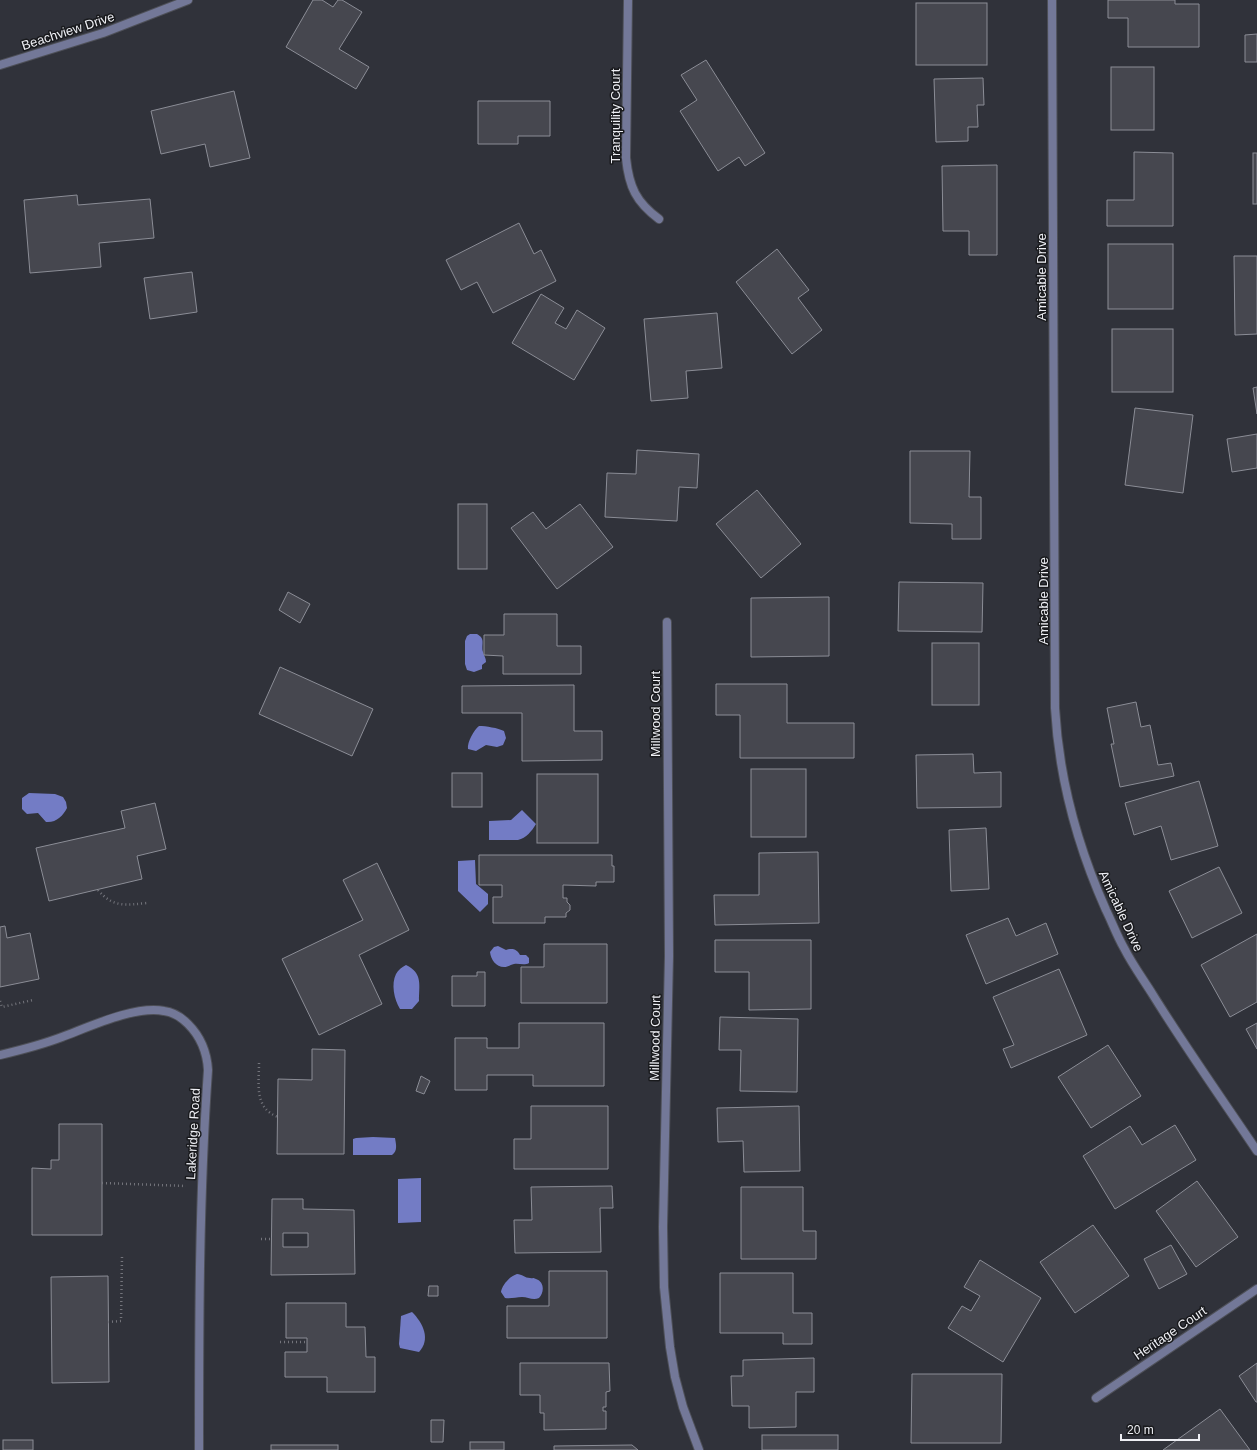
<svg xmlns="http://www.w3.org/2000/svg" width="1257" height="1450" font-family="Helvetica,sans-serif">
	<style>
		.water { fill: #737cc5 }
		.building { fill: #46474f; stroke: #8b8d96; fill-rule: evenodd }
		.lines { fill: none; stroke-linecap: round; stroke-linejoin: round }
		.minor-casing { stroke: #4e5058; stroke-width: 10 }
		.path { stroke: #73747b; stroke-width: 2.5; stroke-dasharray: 1 3; stroke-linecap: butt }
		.minor { stroke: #737898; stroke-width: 8 }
		.labels { text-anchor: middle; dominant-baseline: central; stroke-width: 3; stroke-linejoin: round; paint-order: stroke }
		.street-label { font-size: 13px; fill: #eeeff4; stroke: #191a1d }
	</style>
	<rect width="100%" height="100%" fill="#30323a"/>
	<g class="water">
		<path d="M470,634H477C486,639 481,644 483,652C484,656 486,658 486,662L482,665V669L474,672L467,670L465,664V641L467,636Z"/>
		<path d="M479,726C486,726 498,728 504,731L506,738L503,745L497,747L486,745L476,751L468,749C467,742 474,730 479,726Z"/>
		<path d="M29,793L55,794L63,797L66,802L67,808C63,816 56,823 46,822L38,813L27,814L22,809V798Z"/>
		<path d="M522,810L536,824C532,831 526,838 518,840H489V821L511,820Z"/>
		<path d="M475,860L476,884L488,894V904L480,912L458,891V861Z"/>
		<path d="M498,946L506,950C512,948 517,949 520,955H526L529,958V963C524,966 519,963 514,964C510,965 508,967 504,967C496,967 491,960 490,952L494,947Z"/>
		<path d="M406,965C423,973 419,985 419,1001L412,1009H400C394,999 391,984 396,974C398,970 402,967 406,965Z"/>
		<path d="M373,1137L395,1138C396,1144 398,1151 392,1155H353V1139L356,1138Z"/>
		<path d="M421,1178V1222L398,1223V1179Z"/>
		<path d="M517,1274C522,1274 525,1278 530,1278C535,1279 531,1277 536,1279C545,1282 544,1293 539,1298C533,1301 528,1297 522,1297C516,1297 511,1299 505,1298L501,1292C502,1285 510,1276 517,1274Z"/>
		<path d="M412,1312C423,1323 431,1339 419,1352L400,1348L399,1344L401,1316Z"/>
	</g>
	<g class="building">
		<path d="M313,0H322L333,7L338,0H342L362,12L339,49L369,67L356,89L286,47Z"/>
		<path d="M1108,0H1175V4H1199V47H1128V18H1108Z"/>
		<rect x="916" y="3" width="71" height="62"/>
		<path d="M1257,34V62H1245V35Z"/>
		<path d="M706,60L765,153L745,166L739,157L718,171L680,111L697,100L681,75Z"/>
		<rect x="1111" y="67" width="43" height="63"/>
		<path d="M983,78L984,105H977L978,127H968V141L936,142L934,79Z"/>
		<path d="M234,91L250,158L210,167L205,144L161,154L151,111Z"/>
		<path d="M478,101H550V136H518V144H478Z"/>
		<path d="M1134,152L1173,153V226H1107V200H1134Z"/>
		<rect x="1253" y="153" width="4" height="51"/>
		<path d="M997,165V255H969V231H943L942,166Z"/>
		<path d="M77,195L78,205L150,199L154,238L99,243L101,267L30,273L24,200Z"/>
		<path d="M519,223L534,254L541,250L556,281L493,313L477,282L461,290L446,260Z"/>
		<rect x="1108" y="244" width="65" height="65"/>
		<path d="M777,249L809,290L798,298L822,330L792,354L736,282Z"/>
		<path d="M1234,256H1257V334L1235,335Z"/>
		<path d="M192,272L197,312L150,319L144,278Z"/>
		<path d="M541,294L564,308L555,323L566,329L577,310L605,328L574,380L512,343Z"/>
		<path d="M717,313L722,368L686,371L688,398L651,401L644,319Z"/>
		<rect x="1112" y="329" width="61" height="63"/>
		<path d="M1257,387V414L1253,388Z"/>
		<path d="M1135,408L1193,415L1183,493L1125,485Z"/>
		<path d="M1257,434V468L1232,472L1227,439Z"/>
		<path d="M637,450L699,454L697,488L679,487L677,521L605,517L607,473L636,474Z"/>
		<path d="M910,451H970L969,497H981V539H952V524L910,523Z"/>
		<path d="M757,490L801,544L761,578L716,524Z"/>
		<rect x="458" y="504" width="29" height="65"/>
		<path d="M580,504L613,547L557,589L511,528L533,512L546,529Z"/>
		<path d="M899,582L983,583L982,632L898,631Z"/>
		<path d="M288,592L310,604L300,623L279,610Z"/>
		<path d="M829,597V656L751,657V598Z"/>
		<path d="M504,614H557V646H581V674H503V656L484,655V635H504Z"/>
		<rect x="932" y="643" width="47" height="62"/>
		<path d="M280,667L373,709L352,756L259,714Z"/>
		<path d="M716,684H787V723H854V758H740V715H716Z"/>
		<path d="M574,685V731H602V760L522,761V713H462V686Z"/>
		<path d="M1136,702L1141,727L1150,725L1158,765L1171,763L1174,776L1120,787L1111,744H1114L1107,708Z"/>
		<path d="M973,754L974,773L1001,772V807L917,808L916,755Z"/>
		<rect x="751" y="769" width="55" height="68"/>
		<rect x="452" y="773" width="30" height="34"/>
		<rect x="537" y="774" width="61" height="69"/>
		<path d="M1199,781L1218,846L1171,860L1161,826L1134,835L1125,803Z"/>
		<path d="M155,803L166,849L137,856L142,879L49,901L36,848L125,828L121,811Z"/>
		<path d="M986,828L989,889L951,891L949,830Z"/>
		<path d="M818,852L819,923L715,925L714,895H759V853Z"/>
		<path d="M479,855H612V866H614V882H596V886L563,885V898H567V902L570,905V910L566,913V917H545V923H493V897H502V885H479Z"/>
		<path d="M377,863L409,930L359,955L382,1004L319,1035L282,959L363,920L343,880Z"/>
		<path d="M1219,867L1242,913L1192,938L1169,891Z"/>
		<path d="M1008,918L1016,936L1046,923L1058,954L986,984L966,935Z"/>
		<path d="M5,926L7,938L30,933L39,979L0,987V927Z"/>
		<path d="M1257,934V1002L1230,1017L1201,965Z"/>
		<path d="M715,940H811V1009L749,1010V972H715Z"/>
		<path d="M544,944H607V1003H521V967H544Z"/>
		<path d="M1059,969L1087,1035L1011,1068L1003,1049L1014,1045L993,997Z"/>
		<path d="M477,972H485V1006H452V976H477Z"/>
		<path d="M720,1017L798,1019L797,1092L740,1091L741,1050H719Z"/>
		<path d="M519,1023H604V1086H533V1075H487V1090H455V1038H487V1048H519Z"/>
		<path d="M1257,1023V1049L1246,1029Z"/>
		<path d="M1108,1045L1141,1096L1091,1128L1058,1077Z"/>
		<path d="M312,1049L345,1050L344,1154H277L278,1079L312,1080Z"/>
		<path d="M421,1076L430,1081L424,1094L416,1091Z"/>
		<path d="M531,1106H608V1169H514V1139H531Z"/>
		<path d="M799,1106L800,1171L744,1172L743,1141L718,1142L717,1108Z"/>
		<path d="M59,1124H102V1235H32V1168L51,1169V1160H59Z"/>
		<path d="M1175,1125L1196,1160L1115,1209L1083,1156L1130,1126L1142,1145Z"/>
		<path d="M1197,1181L1238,1237L1196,1267L1156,1211Z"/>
		<path d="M612,1186L613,1208H600L601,1252L515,1253L514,1220H532L531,1187Z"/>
		<path d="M741,1187H803V1231H816V1259H741Z"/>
		<path d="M272,1199H303V1209L354,1210L355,1274L271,1275ZM283,1233H308V1247H283Z"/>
		<path d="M1093,1225L1129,1276L1075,1313L1040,1262Z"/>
		<path d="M1171,1245L1187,1274L1159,1289L1144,1259Z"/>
		<path d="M980,1260L1041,1298L1003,1362L948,1328L962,1306L971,1311L980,1296L964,1287Z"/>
		<path d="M549,1271H607V1338H507V1306H549Z"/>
		<path d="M720,1273H793V1313H812V1344H783V1333H720Z"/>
		<path d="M108,1276L109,1382L52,1383L51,1277Z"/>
		<path d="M429,1286H438V1296H428Z"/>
		<path d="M286,1303H346V1327H365L366,1357H375V1392H327V1377H285V1352H307V1338H286Z"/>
		<path d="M814,1358V1392H796V1427L749,1428V1406H732L731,1376H743V1360Z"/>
		<path d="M520,1363H609L610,1391L606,1392V1407H603V1411H606V1429L544,1430V1413H540V1395H520Z"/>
		<path d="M1257,1363V1402H1256L1239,1376Z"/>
		<path d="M912,1374H1002L1001,1443H911Z"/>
		<path d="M1220,1409L1250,1450H1163Z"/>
		<path d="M431,1420H444L443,1442H431Z"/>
		<rect x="762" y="1435" width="76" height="15"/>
		<rect x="3" y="1440" width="30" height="10"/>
		<rect x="470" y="1442" width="34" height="8"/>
		<rect x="271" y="1445" width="67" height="5"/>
		<path d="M632,1445L638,1450H554V1446Z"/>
	</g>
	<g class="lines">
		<g class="minor-casing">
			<g id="minor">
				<path d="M628,0L626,158C629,187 636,202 659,219"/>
				<path d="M1052,0L1055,708C1059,779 1077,845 1106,910C1112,922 1117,936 1124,948C1132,964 1143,979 1153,995C1186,1048 1222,1099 1257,1151"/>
				<path d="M0,65L103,33L188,0"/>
				<path d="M667,622L669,956L663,1227L664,1287L670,1347L675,1377L683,1407L699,1450"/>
				<path d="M0,1055C21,1050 41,1045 62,1037C89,1027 136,1005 164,1011C173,1012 182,1018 188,1024C201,1037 207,1053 208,1070C199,1197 199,1323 199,1450"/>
				<path d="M1096,1398L1257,1289"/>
			</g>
		</g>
		<g class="path">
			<path d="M98,890C113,908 126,905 147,903"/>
			<path d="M0,1001L2,1007L33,1000"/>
			<path d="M259,1063C259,1085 254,1108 278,1117"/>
			<path d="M102,1183L186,1186"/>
			<path d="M261,1239H272"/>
			<path d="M108,1322L121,1321L122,1256"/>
			<path d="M280,1342H307"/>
		</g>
		<use href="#minor" class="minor"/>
	</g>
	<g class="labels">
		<g class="street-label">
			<text transform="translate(68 31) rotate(-18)">Beachview Drive</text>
			<text transform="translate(615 116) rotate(-90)">Tranquility Court</text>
			<text transform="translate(1041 277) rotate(-90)">Amicable Drive</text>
			<text transform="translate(1043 601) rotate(-90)">Amicable Drive</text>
			<text transform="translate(655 714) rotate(-90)">Millwood Court</text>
			<text transform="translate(1121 911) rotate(65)">Amicable Drive</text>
			<text transform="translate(655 1038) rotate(-89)">Millwood Court</text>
			<text transform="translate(193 1134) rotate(-87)">Lakeridge Road</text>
			<text transform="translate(1170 1333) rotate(-34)">Heritage Court</text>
		</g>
	</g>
	<path d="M1121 1434v6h78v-6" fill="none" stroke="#eeeff4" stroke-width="2"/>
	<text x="1127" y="1434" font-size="12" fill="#eeeff4" stroke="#191a1d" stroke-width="3" paint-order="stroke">20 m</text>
</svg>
